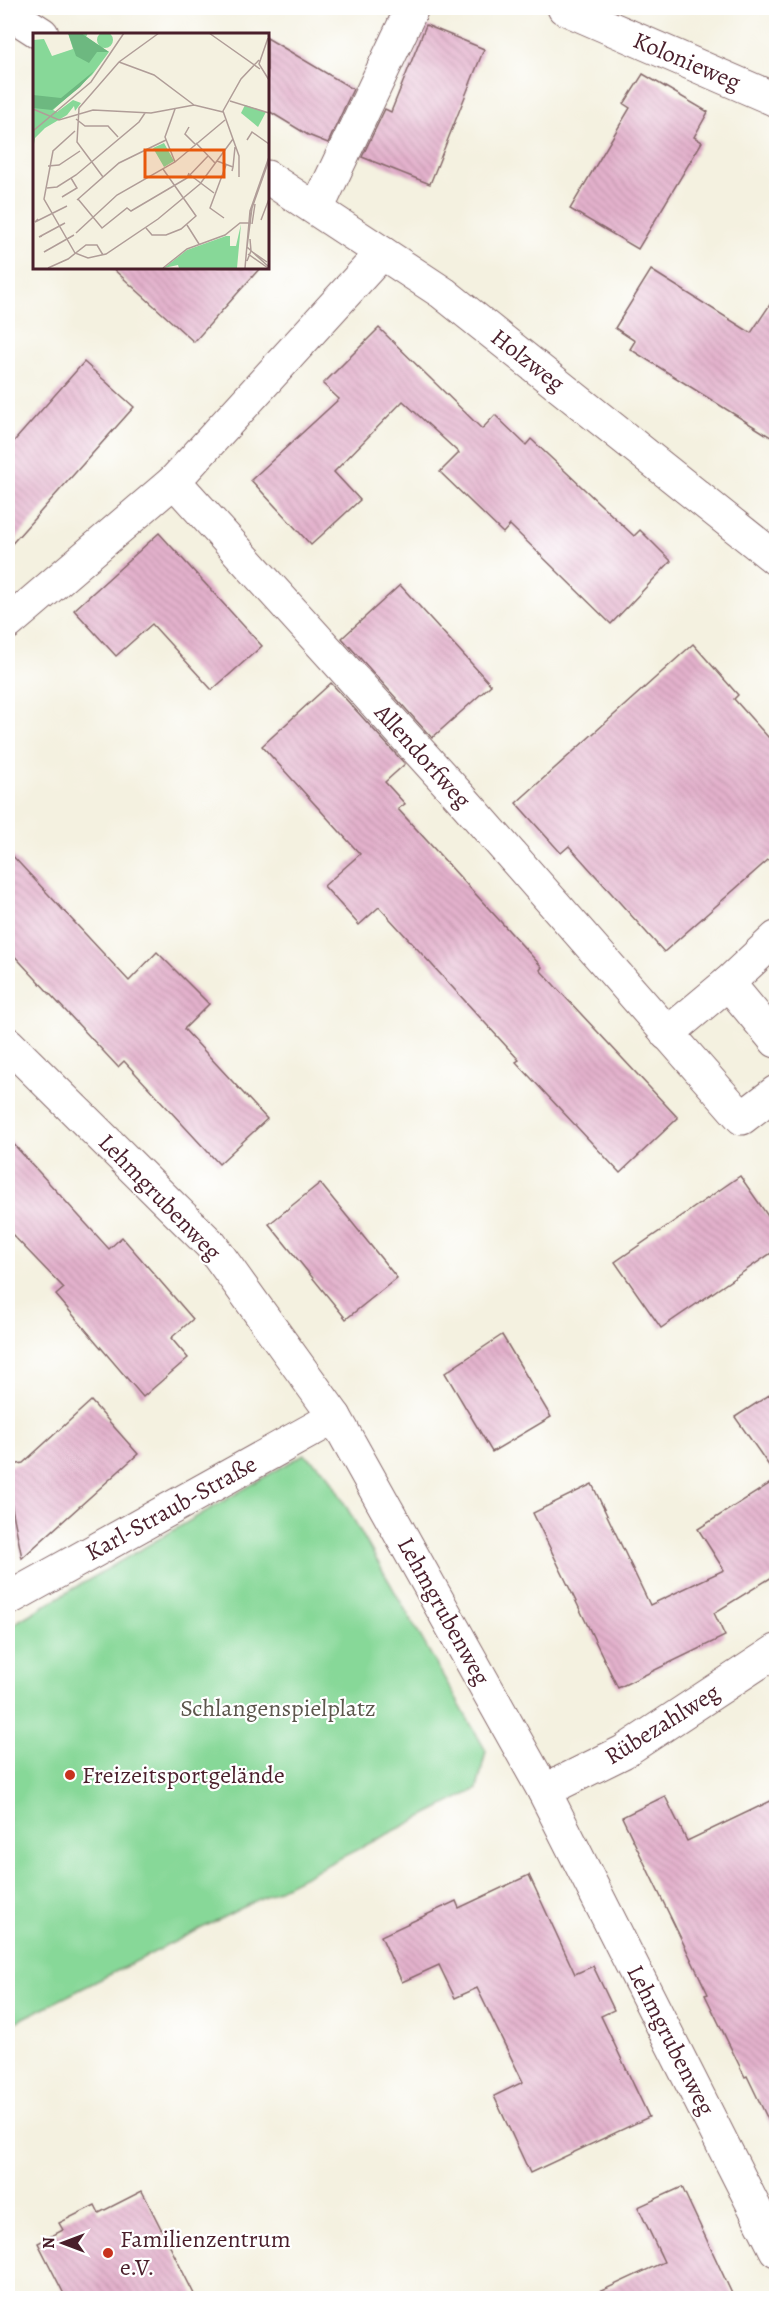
<svg xmlns="http://www.w3.org/2000/svg" width="784" height="2306" font-family="Alegreya,serif">
	<style>
		.green { fill: #87d898; stroke: #687c62; stroke-width: 1.5 }
		.building { fill: url(#building-back-hatch) }
		.lines { fill: none; stroke-linecap: round; stroke-linejoin: round }
		.minor-casing { stroke: #86686a; stroke-width: 35 }
		.minor { stroke: #fff; stroke-width: 33 }
		.poi-dot { fill: #c8321e; stroke: #fff; stroke-width: 2 }
		.labels { text-anchor: middle; dominant-baseline: central; stroke-width: 4.5; stroke-linejoin: round; paint-order: stroke }
		.street-label { font-size: 24px; fill: #4a1f2b; stroke: #fff }
		.park-label { font-size: 24px; fill: #5c564c; stroke: #fff }
		.poi-label { font-size: 24px; fill: #4a1f2b; stroke: #fff; text-anchor: start }
		.inset-road { fill: none; stroke: #b09d98; stroke-width: 1.5 }
		.view { fill: #e8590c; fill-opacity: 0.15; stroke: #e8590c; stroke-width: 3 }
		.inset-edge { fill: none; stroke: #4a1f2b; stroke-width: 3 }
	</style>
	<defs>
		<pattern id="building-back-hatch" width="6" height="6" patternUnits="userSpaceOnUse" patternTransform="scale(1.5)"><rect width="6" height="6" fill="#e3b1cc"/><path d="M-1 5l2 2M0 0l6 6M5-1l2 2" fill="none" stroke="#c498af"/></pattern>
	</defs>
	<rect width="100%" height="100%" fill="#fff"/>
	<filter id="ink" filterUnits="userSpaceOnUse"><feTurbulence type="fractalNoise" baseFrequency=".0167" numOctaves="2"/><feDisplacementMap in="SourceGraphic" scale="12" xChannelSelector="R" yChannelSelector="G"/><feConvolveMatrix kernelMatrix="1 2 1 2 8 2 1 2 1" color-interpolation-filters="sRGB"/></filter>
	<filter id="wash" filterUnits="userSpaceOnUse"><feTurbulence type="fractalNoise" baseFrequency=".008" numOctaves="4" result="noise"/><feDisplacementMap in="SourceGraphic" scale="24" xChannelSelector="R" yChannelSelector="G"/><feGaussianBlur stdDeviation="1.35" result="paint"/><feColorMatrix in="noise" values="0 0 0 0 0 0 0 0 0 0 0 0 0 0 0 0 0 1.4 0 .05"/><feComposite in="paint" operator="in"/></filter>
	<g filter="url(#wash)">
		<rect width="100%" height="100%" fill="#f4f1e0"/>
		<path class="green" d="M304,1454L327,1473L486,1751L477,1789L8,2026V1627Z"/>
		<g id="blocks">
			<g class="building">
				<path d="M426,25L484,49L430,184L362,157L385,109L391,112Z"/>
				<path d="M267,38L353,89L328,143L308,135L267,110Z"/>
				<path d="M643,74L708,112L694,137L702,142L638,249L570,209L630,108L624,104Z"/>
				<path d="M111,267H261L194,342Z"/>
				<path d="M651,270L751,333L777,294V441L630,349L635,341L615,328Z"/>
				<path d="M379,328L482,429L495,415L526,445L531,439L634,536L640,530L671,561L611,624L510,525L503,533L440,472L459,453L403,401L334,472L360,500L311,545L251,480L339,399L323,384Z"/>
				<path d="M84,362L134,407L8,548V448Z"/>
				<path d="M159,533L262,646L212,690L152,624L116,656L74,610Z"/>
				<path d="M400,585L491,685L432,738L342,638Z"/>
				<path d="M693,644L738,695L734,699L777,747V852L664,952L569,846L561,853L516,803Z"/>
				<path d="M331,683L405,764L385,782L405,804L398,809L542,967L540,970L678,1118L620,1173L516,1062L519,1060L379,907L359,925L324,886L360,854L262,746Z"/>
				<path d="M8,851L129,981L157,952L209,1004L184,1029L267,1119L219,1164L124,1061L118,1067L8,949Z"/>
				<path d="M8,1138L109,1249L122,1237L193,1319L171,1338L188,1358L143,1397L56,1295L64,1288L8,1230Z"/>
				<path d="M740,1176L777,1229V1249L661,1328L615,1262Z"/>
				<path d="M320,1183L397,1278L346,1319L269,1224Z"/>
				<path d="M502,1335L551,1417L492,1452L445,1373Z"/>
				<path d="M777,1390V1477L735,1417Z"/>
				<path d="M91,1401L138,1454L22,1558L8,1488V1466L23,1463Z"/>
				<path d="M777,1479V1574L714,1613L725,1636L618,1688L533,1513L592,1484L650,1605L724,1570L698,1529Z"/>
				<path d="M665,1796L687,1841L777,1798V2138L747,2076L745,2077L705,1995L708,1994L622,1817Z"/>
				<path d="M529,1875L575,1974L593,1966L614,2010L601,2016L649,2117L530,2173L494,2096L523,2082L477,1988L455,1998L439,1965L402,1982L381,1936L456,1901L459,1908Z"/>
				<path d="M682,2187L734,2298H586L664,2262L638,2207Z"/>
				<path d="M142,2191L196,2298H66L38,2243L63,2230L59,2223L95,2205L99,2213Z"/>
			</g>
		</g>
	</g>
	<g filter="url(#ink)">
		<use href="#blocks" fill-opacity="0" stroke="#86686a" stroke-width="1.5"/>
		<g class="lines">
			<g class="minor-casing">
				<g id="minor">
					<path d="M564,8L776,100"/>
					<path d="M8,12L42,34"/>
					<path d="M267,177L443,293L776,559"/>
					<path d="M317,209L412,8"/>
					<path d="M174,481L463,800L742,1118L776,1092"/>
					<path d="M8,623L174,481L382,253"/>
					<path d="M728,983L776,938"/>
					<path d="M667,1034L728,983L776,1041"/>
					<path d="M8,1044L211,1245L335,1417L544,1791L776,2250"/>
					<path d="M8,1599L335,1417"/>
					<path d="M544,1791L623,1752L776,1651"/>
				</g>
			</g>
			<use href="#minor" class="minor"/>
		</g>
	</g>
	<g class="poi-dot">
		<circle cx="70" cy="1775" r="6"/>
		<circle cx="108" cy="2253" r="6"/>
	</g>
	<g class="labels">
		<g class="street-label">
			<text transform="translate(687 61) rotate(23)">Kolonieweg</text>
			<text transform="translate(528 360) rotate(38)">Holzweg</text>
			<text transform="translate(423 756) rotate(48)">Allendorfweg</text>
			<text transform="translate(160 1197) rotate(46)">Lehmgrubenweg</text>
			<text transform="translate(171 1508) rotate(-29)">Karl-Straub-Straße</text>
			<text transform="translate(444 1611) rotate(61)">Lehmgrubenweg</text>
			<text transform="translate(662 1724) rotate(-32)">Rübezahlweg</text>
			<text transform="translate(671 2040) rotate(63)">Lehmgrubenweg</text>
		</g>
		<g class="park-label">
			<text x="278" y="1708">Schlangenspielplatz</text>
		</g>
		<g class="poi-label">
			<text x="82" y="1775">Freizeitsportgelände</text>
			<text x="120" y="2239">Familienzentrum<tspan x="120" dy="28">e.V.</tspan></text>
		</g>
	</g>
	<g transform="translate(33 33)">
		<rect width="236" height="236" fill="#f4f1e0"/>
		<path d="M64 7a8 8 0 1 1 16 0a8 8 0 1 1-16 0ZM35,0H55L53,4L76,19L59,42L20,77L24,79L40,67L48,70L42,78L41,73L34,82L12,95L2,105L0,117V7L11,6L19,23L40,16ZM131,110L141,128L131,134L120,115ZM208,191L204,235H146L145,232L131,235L154,217L193,203H197V213H203Z" fill="#87d898"/>
		<path d="M35,0H48L76,19H64L56,30L43,23ZM61,38L47,54L19,77L0,75V62L28,65Z" fill="#6db880"/>
		<path d="M212,72L233,79L225,94L208,80Z" fill="#87d898"/>
		<path class="inset-road" d="M176,0L227,36M235,5L226,31L236,47M86,29L121,42L161,72M197,68L236,80M0,76L26,87L60,77L118,80L161,72L190,79M142,76L132,104L142,129M43,86L52,93H75L85,104M156,94L152,101L162,111M0,98L58,49L91,0M42,98L20,118L11,166L42,220L55,225L73,221L125,186L167,151L200,106M214,107L219,99L236,111M163,110L182,130M236,127L219,175L214,214L236,234M184,128L200,134L199,138M15,133L26,132L47,118M200,134L202,114M156,140L154,145L175,123M157,142L181,160M70,144L44,109L46,75L86,29L126,0M206,144V123L190,78L208,46L226,27M14,155L24,154L43,142L106,89L112,80M29,164L44,155L38,145M45,166L69,195L94,175L98,178L154,145M44,167L86,130L133,107M191,185L177,175L193,132M5,186L2,189L34,173M228,187L236,166M219,191L222,171M154,192L166,211M113,195L119,202H133L148,196L163,183L130,136M43,200L84,162L142,129L192,87M9,203L6,204L32,190M14,217L11,219L41,202M218,218L234,229M215,221L235,235M214,228L218,218L217,206M15,235L35,226L53,212H64L70,222M130,235L154,216L192,202L207,190H218M212,235L217,178L236,124"/>
		<path class="view" d="M112,117H191V144H112Z"/>
		<rect width="236" height="236" class="inset-edge"/>
	</g>
	<rect width="784" height="2306" fill="none" stroke="#fff" stroke-width="30"/>
	<g transform="translate(63 2243) rotate(270)" stroke="#ffffff" stroke-width="4.5" paint-order="stroke">
	<path d="M0-4.5L10 22L0 15L-10 22Z" fill="#4a1f2b"/>
	<text y="-9" font-size="16" font-weight="bold" text-anchor="middle" fill="#4a1f2b">N</text>
	</g>
</svg>
